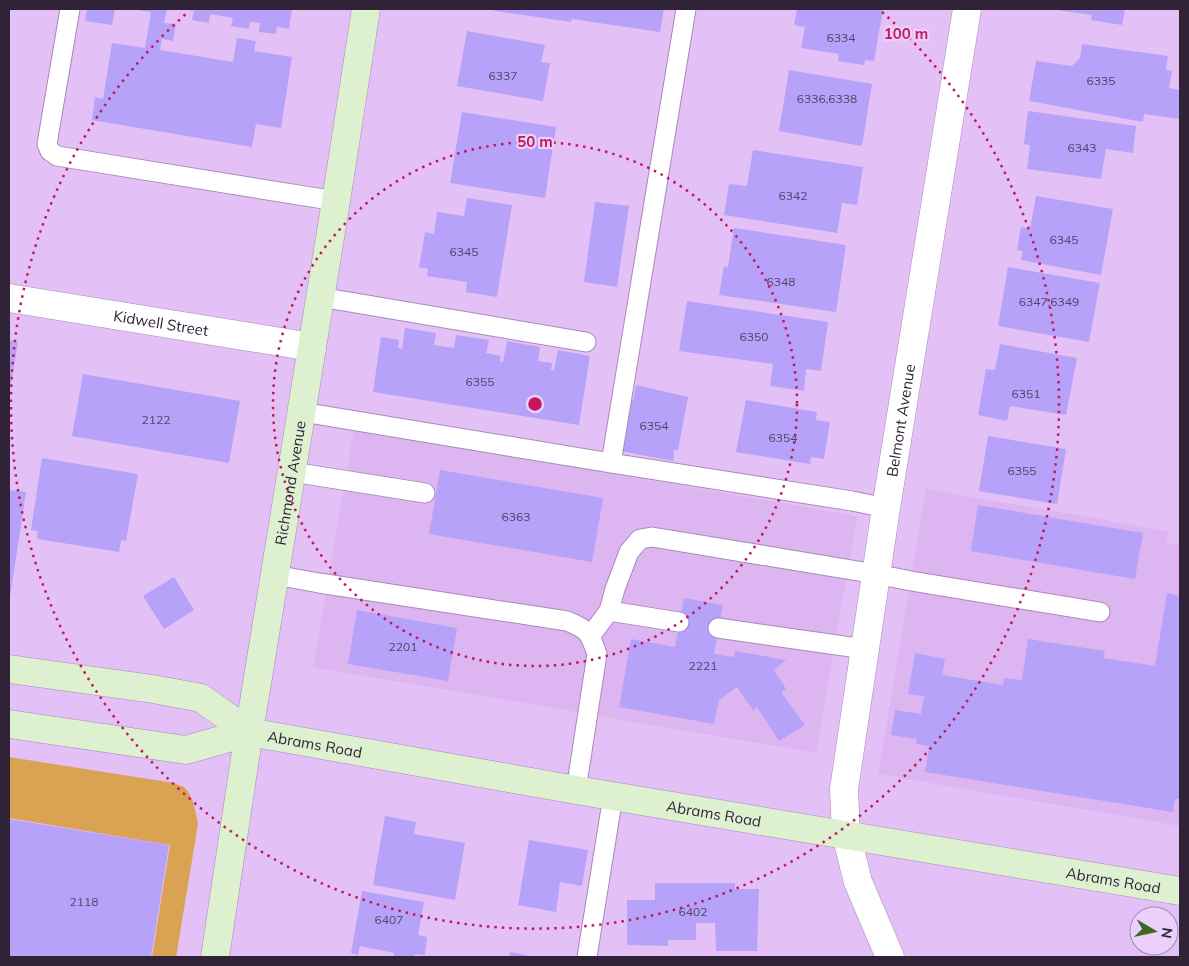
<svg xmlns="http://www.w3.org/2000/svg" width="1189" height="966" font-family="Mulish,sans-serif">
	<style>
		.built { fill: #ddb5f1 }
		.green { fill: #daa253 }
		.building { fill: #b6a2f9 }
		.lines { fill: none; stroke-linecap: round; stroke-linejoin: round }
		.lane-casing { stroke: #a8b; stroke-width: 21 }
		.street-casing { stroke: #a8b; stroke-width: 29 }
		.secondary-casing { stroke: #a8b; stroke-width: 29 }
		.lane { stroke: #fff; stroke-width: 19 }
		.street { stroke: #fff; stroke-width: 28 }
		.secondary { stroke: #ddf0cf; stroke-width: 28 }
		.ring { fill: none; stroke: #c2185b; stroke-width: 2.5; stroke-dasharray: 2.5 5 }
		.labels { text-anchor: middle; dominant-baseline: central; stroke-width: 4.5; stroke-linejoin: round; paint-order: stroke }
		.number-label { font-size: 12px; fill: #524368 }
		.street-label { font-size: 15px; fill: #302337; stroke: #ecd0fc }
		.centre { fill: #c2185b; stroke: #ecd0fc; stroke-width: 2.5 }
		.ring-label { font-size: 15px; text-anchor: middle; font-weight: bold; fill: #c2185b; stroke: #ecd0fc; stroke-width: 4.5; stroke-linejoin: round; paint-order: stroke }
	</style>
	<rect width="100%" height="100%" fill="#e3c0f6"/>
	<g class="built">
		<path d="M354,429L857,516L816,753L313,667Z"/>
		<path d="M926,489L1168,531L1166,543L1180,545V826L878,774Z"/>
	</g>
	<path class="green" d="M9,757L174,783C177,785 183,786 185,788C193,795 196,814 198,824L176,957H152L170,845L9,818Z"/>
	<g class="building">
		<path d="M87,9H115L112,25L85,21Z"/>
		<path d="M137,9H167L164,23L176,24L173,41L162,39L160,50L233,62L237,38L256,41L254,51L292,57L281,128L256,124L252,147L92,120L95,97L103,99L112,43L145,48L151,12L137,10Z"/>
		<path d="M188,9H292L289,29L277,27L276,34L259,32L260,23L250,22L249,29L231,26L233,18L210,14L209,23L192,20L194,11L188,10Z"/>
		<path d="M490,9H664L660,32L572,19L571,22L490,10Z"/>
		<path d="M797,9H883L874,61L865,60L864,65L838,61L839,54L801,48L805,27L794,25Z"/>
		<path d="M1057,9H1125L1122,25L1091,20L1092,15L1057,10Z"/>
		<path d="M467,31L545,45L541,62L550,63L543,101L457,86Z"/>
		<path d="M1082,44L1168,56L1166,70L1172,71L1169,88L1180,90V119L1144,114L1143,122L1029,101L1036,61L1072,66L1080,58Z"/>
		<path d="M789,70L872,84L862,146L779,131Z"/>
		<path d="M1028,111L1136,126L1133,153L1106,149L1101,179L1027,169L1030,145L1024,144Z"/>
		<path d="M462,112L556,127L545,198L450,183Z"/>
		<path d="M753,150L863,167L857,205L842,203L837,233L724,215L729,184L747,186Z"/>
		<path d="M1036,196L1113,209L1101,275L1021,260L1023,251L1017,250L1021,227L1030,229Z"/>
		<path d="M467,198L512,205L497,297L466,292L467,282L427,276L428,269L419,267L425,232L434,234L437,212L464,216Z"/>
		<path d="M595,202L629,206L617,287L584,282Z"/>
		<path d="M734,228L846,245L836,312L719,295L724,266L728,267Z"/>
		<path d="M1008,267L1100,283L1089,342L998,326Z"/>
		<path d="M687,301L828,322L821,371L806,369L804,391L770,386L773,364L679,351Z"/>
		<path d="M405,328L436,333L434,345L454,348L456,335L489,340L486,353L501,356L500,362H503L507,341L540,347L538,361L552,363L551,370H554L558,350L590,356L579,425L373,392L381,337L399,340L398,348L402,349Z"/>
		<path d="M9,340L18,342L10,391H9Z"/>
		<path d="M1000,344L1077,358L1066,415L1010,406L1007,421L978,415L986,369L995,370Z"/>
		<path d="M83,374L240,401L229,463L72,436Z"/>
		<path d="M636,385L688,397L678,450H674L673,461L620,451L629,400L633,401Z"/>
		<path d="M746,400L817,412L816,420L830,422L824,459L811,457L810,464L736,452Z"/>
		<path d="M988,436L1066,449L1057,504L979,491Z"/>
		<path d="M42,458L138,474L126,541L121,540L119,552L37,539L38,531L31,530Z"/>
		<path d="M440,470L603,498L592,562L429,534Z"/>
		<path d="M9,490L26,492L10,597H9Z"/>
		<path d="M978,505L1143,533L1135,579L971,551Z"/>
		<path d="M174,577L194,610L164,629L143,596Z"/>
		<path d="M1167,593L1180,596V799H1175L1173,812L925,772L929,746L916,744L917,739L891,735L895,710L921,714L924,696L908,694L915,653L945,659L942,675L1003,685L1004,678L1022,680L1028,639L1105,651L1103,658L1155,666Z"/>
		<path d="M684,598L723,605L714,654L734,657L735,651L786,660L774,670L786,689L781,692L805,725L779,741L757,707L753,710L737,687L719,700L714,724L619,707L631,639L675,647Z"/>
		<path d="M357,610L457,628L448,681L348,664Z"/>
		<path d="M385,816L416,822L414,834L465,843L455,900L373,885Z"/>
		<path d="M9,819L169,845L151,957H9Z"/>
		<path d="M529,840L588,850L582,886L560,882L556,912L518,905Z"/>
		<path d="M655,883H735V889H759L757,951H716L715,923H696V940H668V946L627,945V900H655Z"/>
		<path d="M362,891L424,902L418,935L427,937L425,955L415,954L414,957H394V953L360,946L358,955L351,953Z"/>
		<path d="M510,952L531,956V957H509Z"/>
	</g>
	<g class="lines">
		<g class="lane-casing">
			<g id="lane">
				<path d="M70,9L47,144L50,151L57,156L336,201"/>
				<path d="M320,297L586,342"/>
				<path d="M302,412L611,463L852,501L886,508"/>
				<path d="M611,463L686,9"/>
				<path d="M292,472L425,493"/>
				<path d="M275,575L319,583L567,621C589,630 589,632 597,654L576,790"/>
				<path d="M609,611L679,622"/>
				<path d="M718,628L865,649"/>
				<path d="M591,635L609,611L615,589L629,552L640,539L652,537L876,574L911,581L1100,612"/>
				<path d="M587,957L613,796"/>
			</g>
		</g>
		<g class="street-casing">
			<g id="street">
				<path id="s1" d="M9,298L312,347"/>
				<path id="s2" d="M890,957L858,882L846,834L844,789L886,508L967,9"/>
			</g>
		</g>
		<g class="secondary-casing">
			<g id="secondary">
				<path id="s3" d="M9,669L153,689L201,698L249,732L576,790L1180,891"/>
				<path d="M9,724L186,750L249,732"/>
				<path id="s4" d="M215,957L249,732L336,201L366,9"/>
			</g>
		</g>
		<use href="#lane" class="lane"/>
		<use href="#street" class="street"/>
		<use href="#secondary" class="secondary"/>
	</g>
	<g class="ring">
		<circle cx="535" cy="404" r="262"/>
		<path d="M882 12A524 524 0 1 1 188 12"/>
	</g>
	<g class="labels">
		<g class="number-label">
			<text x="841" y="37">6334</text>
			<text x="503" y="75">6337</text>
			<text x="1101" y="80">6335</text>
			<text x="827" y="98">6336,6338</text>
			<text x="1082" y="147">6343</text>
			<text x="793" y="195">6342</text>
			<text x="1064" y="239">6345</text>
			<text x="464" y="251">6345</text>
			<text x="781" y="281">6348</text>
			<text x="1049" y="301">6347,6349</text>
			<text x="754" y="336">6350</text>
			<text x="480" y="381">6355</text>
			<text x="1026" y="393">6351</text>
			<text x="156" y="419">2122</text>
			<text x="654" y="425">6354</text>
			<text x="783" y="437">6354</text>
			<text x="1022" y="470">6355</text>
			<text x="516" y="516">6363</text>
			<text x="403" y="646">2201</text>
			<text x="703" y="665">2221</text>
			<text x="84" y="901">2118</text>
			<text x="693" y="911">6402</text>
			<text x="389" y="919">6407</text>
		</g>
		<g class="street-label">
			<text stroke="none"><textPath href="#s1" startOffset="154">Kidwell Street</textPath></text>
			<text stroke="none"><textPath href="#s2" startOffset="549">Belmont Avenue</textPath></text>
			<text stroke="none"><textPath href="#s4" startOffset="480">Richmond Avenue</textPath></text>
			<text stroke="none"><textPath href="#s3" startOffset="320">Abrams Road</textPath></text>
			<text stroke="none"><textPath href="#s3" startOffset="725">Abrams Road</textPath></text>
			<text stroke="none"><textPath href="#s3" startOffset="1130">Abrams Road</textPath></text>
		</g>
	</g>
	<circle cx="535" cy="404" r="8" class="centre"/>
	<g class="ring-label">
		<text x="906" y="39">100 m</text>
		<text x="535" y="147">50 m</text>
	</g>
	<rect width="1189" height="966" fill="none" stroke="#302337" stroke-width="20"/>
	<g transform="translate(1154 931) rotate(99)"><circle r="24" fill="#ecd0fc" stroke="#a18bad"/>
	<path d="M0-4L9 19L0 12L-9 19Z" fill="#406722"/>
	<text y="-8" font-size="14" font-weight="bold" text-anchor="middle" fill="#302337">N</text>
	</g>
</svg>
